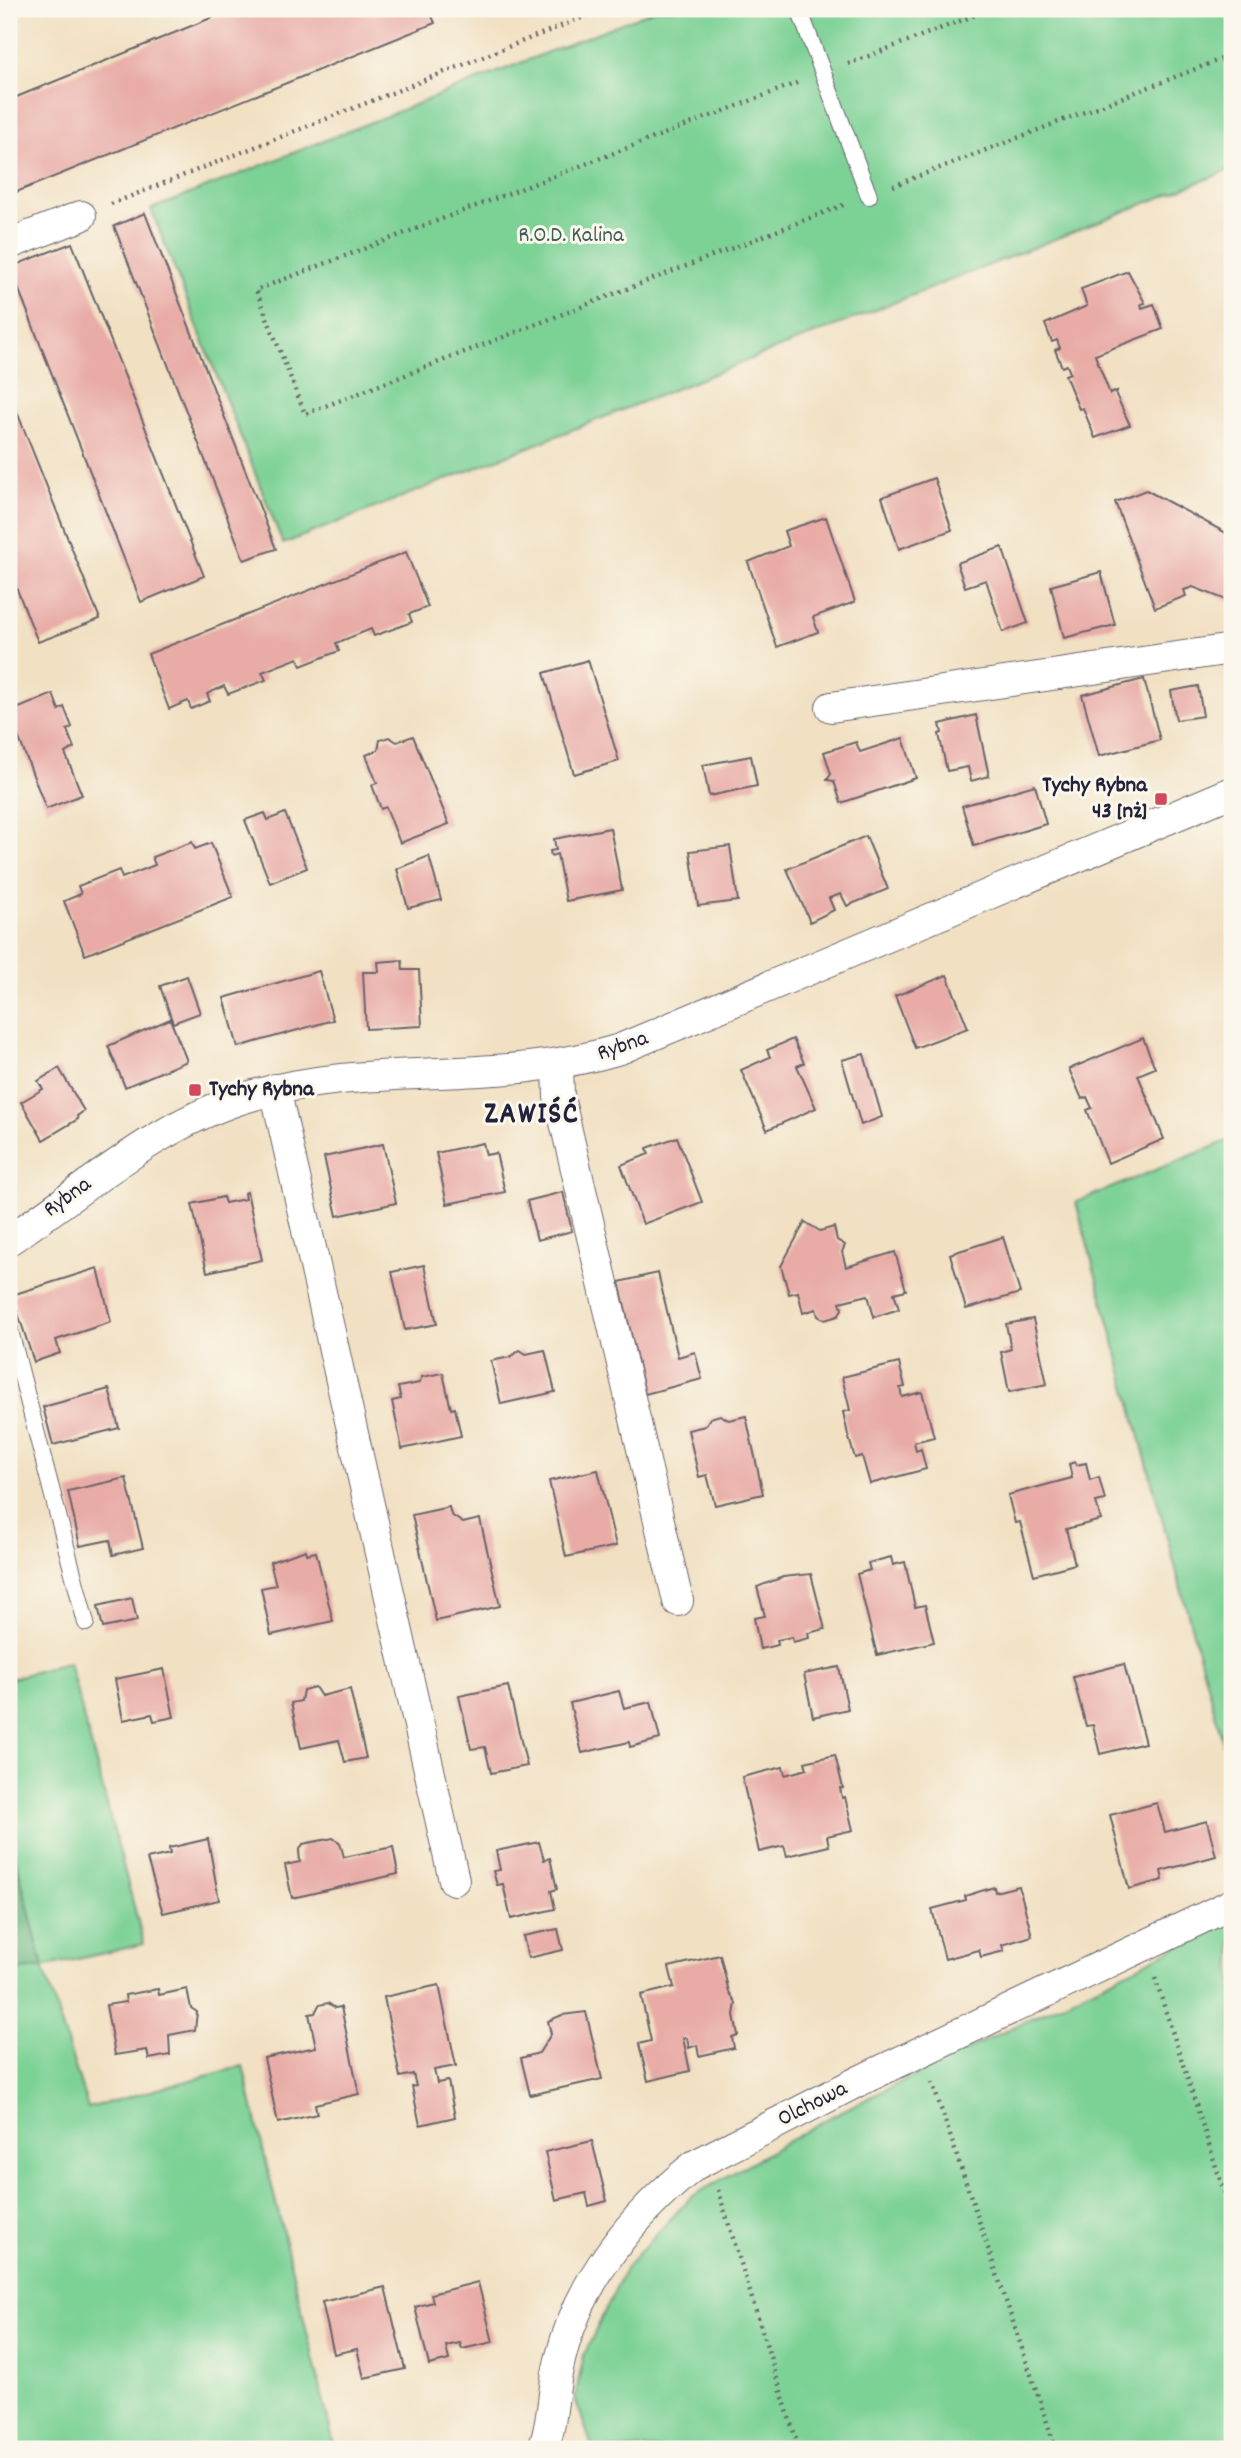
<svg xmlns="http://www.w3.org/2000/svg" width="1241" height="2458" font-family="Dekko,sans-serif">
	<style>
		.green { fill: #7bd195; stroke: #4e7a68; stroke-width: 2 }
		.forest { fill: #64b37e; stroke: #436a5c; stroke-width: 2 }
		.building { fill: #e8aba6 }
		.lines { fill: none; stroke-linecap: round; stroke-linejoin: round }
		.service-casing { stroke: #6a646a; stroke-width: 18 }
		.minor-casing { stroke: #6a646a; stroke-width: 32 }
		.path { stroke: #6a646a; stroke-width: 4.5; stroke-dasharray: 2 5; stroke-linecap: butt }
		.service { stroke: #fff; stroke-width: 16 }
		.minor { stroke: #fff; stroke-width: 30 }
		.poi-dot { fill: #d1495b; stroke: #fbf7ec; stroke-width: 2.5 }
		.labels { text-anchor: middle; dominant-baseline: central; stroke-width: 6; stroke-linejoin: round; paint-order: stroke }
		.park-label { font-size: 23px; fill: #415f5a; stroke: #fbf7ec }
		.poi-label { font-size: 23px; font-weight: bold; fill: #22223b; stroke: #fbf7ec; text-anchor: end }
		.street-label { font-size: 23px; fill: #22223b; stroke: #fbf7ec }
		.district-label { font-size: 30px; font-weight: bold; letter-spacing: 2px; fill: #22223b; stroke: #fbf7ec }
	</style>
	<rect width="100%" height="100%" fill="#fbf7ec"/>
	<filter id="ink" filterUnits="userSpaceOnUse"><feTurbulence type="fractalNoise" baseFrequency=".0143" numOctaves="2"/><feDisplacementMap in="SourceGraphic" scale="14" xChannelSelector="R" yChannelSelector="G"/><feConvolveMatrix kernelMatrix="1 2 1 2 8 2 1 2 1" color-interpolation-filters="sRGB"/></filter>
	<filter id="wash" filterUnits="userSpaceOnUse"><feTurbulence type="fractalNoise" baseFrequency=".00686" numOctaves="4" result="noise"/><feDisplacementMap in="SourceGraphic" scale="28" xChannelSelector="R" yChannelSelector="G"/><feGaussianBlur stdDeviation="1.57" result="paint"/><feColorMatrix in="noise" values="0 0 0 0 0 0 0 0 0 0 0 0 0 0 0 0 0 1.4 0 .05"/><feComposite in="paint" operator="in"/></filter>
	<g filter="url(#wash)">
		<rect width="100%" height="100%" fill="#f1e0c2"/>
		<g class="green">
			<path d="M657,9H1232V169L283,544L151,209Z"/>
			<path d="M1232,1139V1776L1076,1202Z"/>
			<path d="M69,1662L144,1944L43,1967L88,2108L243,2066L335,2449H9V1972L43,1967L9,1831V1679Z"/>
			<path d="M1232,1920V2449H593L575,2398L584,2355L626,2267L691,2197L834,2115Z"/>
		</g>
		<path class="forest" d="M9,1831L43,1967L9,1972Z"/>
		<g id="blocks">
			<g class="building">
				<path d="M233,9H429L435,23L9,195V158L14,156L12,149L9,150V100Z"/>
				<path d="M145,213L276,549L244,560L114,226Z"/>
				<path d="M72,243L204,576L141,602L10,267Z"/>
				<path d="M1128,271L1145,303L1141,304L1142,308L1154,304L1163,329L1095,355L1110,394L1117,391L1116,395L1130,425L1095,438L1083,408L1079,409L1065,375L1070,373L1067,365L1062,367L1055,350L1060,348L1057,340L1052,342L1045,324L1087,306L1081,289Z"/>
				<path d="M9,392L100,619L38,642L9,569Z"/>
				<path d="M934,478L952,530L899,549L882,497Z"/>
				<path d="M1146,490L1232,536V590L1229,601L1193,587L1184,590L1186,596L1155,608L1115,502Z"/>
				<path d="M826,517L855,602L813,617L818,632L777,647L748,562L789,546L784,531Z"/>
				<path d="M1002,547L1028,623L1003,632L986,580L965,587L957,563Z"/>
				<path d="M406,552L428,607L409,614L412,622L374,636L371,629L336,643L339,651L301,666L298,658L262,672L266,680L228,694L224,686L207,694L210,701L191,709L188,701L169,709L148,654Z"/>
				<path d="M1101,572L1115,625L1064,638L1051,586Z"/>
				<path d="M588,660L619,761L574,774L544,673Z"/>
				<path d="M1144,679L1160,740L1099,756L1082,695Z"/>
				<path d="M1198,686L1203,716L1176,720L1171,691Z"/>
				<path d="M53,694L59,710L64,707L72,727L67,730L74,748L65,753L82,795L46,809L9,712Z"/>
				<path d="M976,715L989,776L971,781L968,767L947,771L939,734L942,733L940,724Z"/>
				<path d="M413,736L449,824L400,843L386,807L381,809L372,785L377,783L366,755L378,750L380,740L389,737L397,742Z"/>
				<path d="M903,738L916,778L841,803L834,781L827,780L831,774L824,752L856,742L860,752Z"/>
				<path d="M751,756L757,786L709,796L703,765Z"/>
				<path d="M1035,785L1046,824L974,846L962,806Z"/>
				<path d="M265,813L268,820L285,813L307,868L270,883L245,820Z"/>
				<path d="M610,828L622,890L566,901L557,854L551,856L550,851L556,850L554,839Z"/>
				<path d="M866,836L888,889L847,906L841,894L829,898L834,910L810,922L787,869Z"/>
				<path d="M192,842L195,849L211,843L233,897L85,955L64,901L81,894L78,886L119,870L122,878L155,865L152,857Z"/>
				<path d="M730,846L738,901L698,906L690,851Z"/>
				<path d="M429,856L441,900L408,908L397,869Z"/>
				<path d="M402,960L403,970H419L422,1026L366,1029L363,972H379L378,962Z"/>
				<path d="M319,971L333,1020L238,1047L224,998Z"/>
				<path d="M947,975L968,1028L915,1048L895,996Z"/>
				<path d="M187,976L200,1013L173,1023L160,986Z"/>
				<path d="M170,1019L187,1061L125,1087L108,1046Z"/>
				<path d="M1143,1038L1155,1068L1138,1075L1164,1139L1108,1163L1087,1110L1092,1108L1087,1097L1082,1099L1069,1069Z"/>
				<path d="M793,1039L804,1063L797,1066L816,1108L767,1130L741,1070L770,1057L767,1050Z"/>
				<path d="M864,1054L882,1117L861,1125L842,1060Z"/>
				<path d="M59,1068L84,1111L77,1116L78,1119L43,1140L21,1102L43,1089L38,1081Z"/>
				<path d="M677,1137L702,1202L643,1224L621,1165L649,1154L647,1148Z"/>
				<path d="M483,1143L486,1155L496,1153L505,1192L447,1204L436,1153Z"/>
				<path d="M383,1144L396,1203L337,1216L324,1157Z"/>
				<path d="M247,1192L262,1260L207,1272L192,1204L223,1197L225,1203L245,1199L244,1193Z"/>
				<path d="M563,1192L572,1231L537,1240L527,1201Z"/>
				<path d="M805,1222L820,1231L834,1227L837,1240L845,1245L842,1252L846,1267L895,1252L906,1290L894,1293L899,1309L874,1317L868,1295L840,1302L842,1309L838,1316L825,1320L818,1316L816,1309L803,1313L798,1292L789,1294L781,1266Z"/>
				<path d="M1003,1237L1020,1293L966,1309L950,1254Z"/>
				<path d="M424,1265L437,1324L405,1330L392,1272Z"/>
				<path d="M98,1268L111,1322L56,1340L60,1353L34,1362L12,1295Z"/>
				<path d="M658,1273L678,1357L695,1352L702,1379L645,1394L619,1282Z"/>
				<path d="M1033,1319L1047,1384L1009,1392L1001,1352L1011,1349L1006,1324Z"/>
				<path d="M520,1350L526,1354L545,1350L555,1392L501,1404L491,1361L510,1357Z"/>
				<path d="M899,1363L905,1387L900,1388L902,1397L922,1392L934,1437L914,1442L916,1451L921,1449L926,1469L870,1484L862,1456L855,1458L848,1435L843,1412L850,1410L842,1377Z"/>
				<path d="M443,1373L451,1409L455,1408L461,1436L402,1449L392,1401L401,1399L398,1387L419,1383L422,1377Z"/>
				<path d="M109,1389L119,1428L53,1445L43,1407Z"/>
				<path d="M720,1415L729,1420L746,1416L763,1494L715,1505L707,1475L699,1477L688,1430L705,1426L710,1418Z"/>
				<path d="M1075,1462L1076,1465L1086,1463L1090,1480L1099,1477L1105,1500L1096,1502L1101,1520L1066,1529L1075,1564L1034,1575L1020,1522L1015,1523L1008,1495L1072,1478L1069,1464Z"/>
				<path d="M598,1470L616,1546L566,1557L549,1481Z"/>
				<path d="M126,1478L143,1548L113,1555L110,1540L80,1546L68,1491Z"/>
				<path d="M449,1507L451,1515L463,1523L480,1519L500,1606L436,1621L412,1515Z"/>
				<path d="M306,1550L307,1554L316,1552L333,1621L271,1635L261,1588L276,1585L270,1562Z"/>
				<path d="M891,1557L893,1565L905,1562L915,1607L925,1605L934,1642L877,1655L857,1574L870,1570L868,1563Z"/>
				<path d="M811,1574L825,1629L808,1633L809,1638L793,1642L792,1637L777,1640L778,1645L760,1649L754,1618L765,1616L757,1587L783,1577Z"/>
				<path d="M132,1598L137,1621L103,1628L98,1606Z"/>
				<path d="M1124,1664L1145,1743L1100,1754L1093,1725L1086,1726L1073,1677Z"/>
				<path d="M839,1667L848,1709L813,1717L804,1674Z"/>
				<path d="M164,1669L174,1717L154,1721L152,1714L123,1720L115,1679Z"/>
				<path d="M508,1686L527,1766L491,1773L485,1747L471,1749L459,1696Z"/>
				<path d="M315,1687L321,1696L350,1689L366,1758L345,1762L339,1740L301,1748L291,1703L301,1701L303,1690Z"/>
				<path d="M619,1691L624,1708L651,1702L660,1739L630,1747L629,1742L582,1753L570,1703Z"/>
				<path d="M835,1755L843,1788H840L842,1798L845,1797L853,1830L827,1836L829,1846L787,1856L784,1846L759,1852L742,1777L783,1767L785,1775L807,1769L805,1762Z"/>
				<path d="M1157,1803L1165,1832L1207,1821L1216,1856L1161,1871L1163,1880L1129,1889L1110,1815Z"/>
				<path d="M333,1838L340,1843L344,1857L393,1847L398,1874L292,1898L285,1865L300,1862L299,1851L303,1844Z"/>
				<path d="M208,1839L219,1900L163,1913L147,1859L170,1854L169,1848Z"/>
				<path d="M539,1842L544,1860L550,1858L557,1889L551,1891L555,1909L511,1919L503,1884L497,1885L493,1871L500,1870L496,1851Z"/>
				<path d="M1019,1886L1032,1936L1002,1945L1004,1951L981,1957L979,1950L945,1959L932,1909L966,1900L965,1896L994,1887L995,1892Z"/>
				<path d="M558,1929L563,1950L528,1958L523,1936Z"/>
				<path d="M720,1955L729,1992L736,2003L734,2015L738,2035L732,2037L734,2048L699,2056L697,2045L689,2048L687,2038H683L690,2071L648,2081L639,2044L651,2041L641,1995L674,1987L669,1967Z"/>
				<path d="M439,1985L456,2066L434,2070L437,2083L448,2081L455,2117L420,2125L412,2087L416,2086L413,2074L400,2077L384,1997Z"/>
				<path d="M158,1989L159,1995L187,1989L191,2008L197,2012L195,2030L169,2035L170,2055L149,2059L147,2050L115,2055L106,2005L126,2002L125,1995Z"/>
				<path d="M328,2003L335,2008L341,2007L359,2094L315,2104L317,2114L278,2123L264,2058L316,2047L309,2014L315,2013L319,2005Z"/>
				<path d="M586,2012L602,2079L530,2095L521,2058L539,2053L551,2034L548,2021L562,2015Z"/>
				<path d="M592,2141L607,2201L589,2206L586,2193L556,2200L545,2152Z"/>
				<path d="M478,2282L493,2342L462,2349L460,2343L446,2346L449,2360L429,2365L415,2307L433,2302L431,2294Z"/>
				<path d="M385,2287L405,2369L364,2378L357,2349L334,2354L322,2302Z"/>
			</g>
		</g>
	</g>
	<g filter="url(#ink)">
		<use href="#blocks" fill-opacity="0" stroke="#6a646a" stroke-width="2"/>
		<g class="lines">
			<g class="service-casing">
				<g id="service">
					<path d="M799,9L869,196"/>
					<path d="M9,1327L86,1623"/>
				</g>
			</g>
			<g class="minor-casing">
				<g id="minor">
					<path d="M9,244L81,216"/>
					<path d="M831,707L1232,649"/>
					<path d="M558,1066L559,1097L678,1601"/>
					<path d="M275,1089L454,1880"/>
					<path d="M9,1240C88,1188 160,1121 254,1095C373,1061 500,1086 620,1049L1232,792"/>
					<path d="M543,2449C554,2421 552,2389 560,2360C579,2281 633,2214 695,2165L859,2081L1232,1904"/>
				</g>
			</g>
			<g class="path">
				<path d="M848,64L991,9"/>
				<path d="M797,83L256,290L305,414L846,204"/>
				<path d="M893,186L1232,55"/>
				<path d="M111,204L604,9"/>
				<path d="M1155,1978L1232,2216"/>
				<path d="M932,2082L1056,2449"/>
				<path d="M718,2190L799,2449"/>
				<path d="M1229,2449L1232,2448"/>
			</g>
			<use href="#service" class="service"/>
			<use href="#minor" class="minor"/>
		</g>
	</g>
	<g class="poi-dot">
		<rect x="1154" y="792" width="14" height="14" rx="3.5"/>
		<rect x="188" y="1083" width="14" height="14" rx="3.5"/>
	</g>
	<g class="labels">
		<g class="park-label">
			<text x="571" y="236">R.O.D. Kalina</text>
		</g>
		<g class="poi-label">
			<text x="1147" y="786">Tychy Rybna<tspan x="1147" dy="26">43 [nż]</tspan></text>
			<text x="209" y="1090" text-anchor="start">Tychy Rybna</text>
		</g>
		<g class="street-label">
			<text transform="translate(623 1047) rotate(-19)">Rybna</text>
			<text transform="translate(68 1198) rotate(-36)">Rybna</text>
			<text transform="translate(813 2105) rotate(-27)">Olchowa</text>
		</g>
		<g class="district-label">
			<text x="532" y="1116">ZAWIŚĆ</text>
		</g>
	</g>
	<rect width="1241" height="2458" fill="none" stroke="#fbf7ec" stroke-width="35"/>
</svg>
